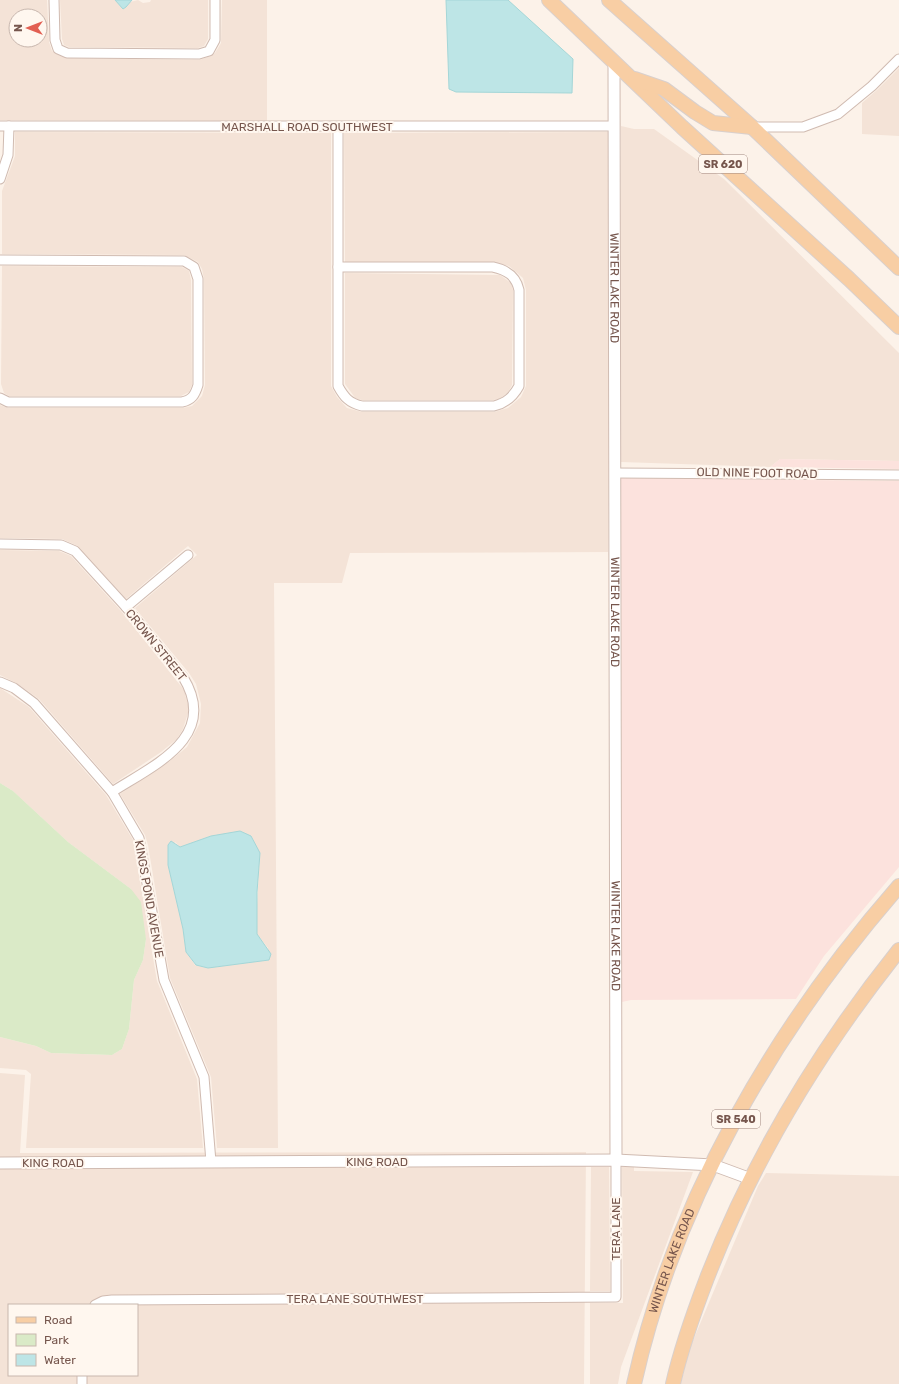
<svg xmlns="http://www.w3.org/2000/svg" width="899" height="1384" font-family="Rubik,sans-serif">
	<style>
		.residential { fill: #f4e3d7; fill-rule: evenodd }
		.commercial { fill: #fce2dd }
		.green { fill: #daeac7 }
		.water { fill: #bde5e6; stroke: #a4d6d7 }
		.lines { fill: none; stroke-linecap: round; stroke-linejoin: round }
		.minor-casing { stroke: #d0bbb1; stroke-width: 11 }
		.tertiary-casing { stroke: #d0bbb1; stroke-width: 13 }
		.primary-casing { stroke: #d9d0cd; stroke-width: 16 }
		.minor { stroke: #fff; stroke-width: 9 }
		.tertiary { stroke: #fff; stroke-width: 11 }
		.primary { stroke: #f8cea4; stroke-width: 14 }
		.labels { text-anchor: middle; dominant-baseline: central; stroke-width: 4; stroke-linejoin: round; paint-order: stroke }
		.shield { fill: #fff7ef; stroke: #9f867e; stroke-width: 1 }
		.shield-label { font-size: 11px; font-weight: bold; fill: #76564d }
		.street-label { font-size: 12px; fill: #76564d; stroke: #fff7ef }
	</style>
	<rect width="100%" height="100%" fill="#fcf2e9"/>
	<g class="residential">
		<path d="M0,0H47L49,42L52,51L65,58L199,60L211,56L215,53L221,43L222,0H267V121L0,120ZM16,16H40V40H16Z"/>
		<path d="M60,0H115L130,2L138,0L143,3L150,2L151,0H208V39L204,46L198,48L69,47L64,45L62,39Z"/>
		<path d="M899,68V136L862,134V103L877,90Z"/>
		<path d="M621,126L634,129H654L724,179L899,353V461L780,459L770,467L621,462Z"/>
		<path d="M15,132L331,133V386L337,397L347,408L362,412H494L508,408L521,397L526,386V290L523,278L509,266L494,262H345L344,133L608,132V552L350,553L342,583H274L278,1148H217L211,1077L170,978L148,845L145,835L120,794L170,761L187,747L200,723L201,704L196,684L189,673L135,608L197,555L188,546L126,599L78,546L62,539L0,538V405L8,408H183L192,406L202,396L205,385L204,279L202,269L198,262L184,255L2,254V191L15,156ZM211,836L260,853L256,922L257,934L268,948L269,960L208,968L195,965L186,952L183,929L168,865L175,842L180,847Z"/>
		<path d="M2,266L182,267L189,271L191,280L192,385L189,392L181,396H9L4,393L1,384Z"/>
		<path d="M345,273L500,275L511,283L513,290L512,385L509,391L500,399L493,400H362L356,399L345,384Z"/>
		<path d="M0,550L59,551L71,556L121,611L184,690L188,705V713L183,729L177,739L161,752L113,784L39,699L18,684L0,675Z"/>
		<path d="M0,688L29,707L106,795L133,840L157,981L197,1079L203,1148H26L31,1074L26,1070L0,1068V1037L36,1046L51,1053L112,1055L122,1049L129,1029L134,980L143,960L146,939L131,889L68,842L13,791L0,783Z"/>
		<path d="M0,1073L25,1075L20,1153L586,1152L584,1384H0ZM9,1305H137V1375H9Z"/>
		<path d="M591,1167H609L610,1291H590Z"/>
		<path d="M622,1167H634V1171L693,1172L621,1367L618,1384H590V1303H623Z"/>
		<path d="M766,1173L899,1176V1384H681L689,1350L758,1186Z"/>
	</g>
	<g class="commercial">
		<path d="M780,459L899,461V469L770,467Z"/>
		<path d="M621,478L899,481V867L824,956L796,999L631,1000L622,1002Z"/>
	</g>
	<path class="green" d="M0,783L13,791L68,842L131,889L141,902L146,939L143,960L134,980L129,1029L122,1049L112,1055L51,1053L36,1046L0,1037Z"/>
	<g class="water">
		<path d="M115,0H132L126,7L123,9Z"/>
		<path d="M446,0H508L573,59L572,93L456,92L449,89Z"/>
		<path d="M240,831L251,836L260,853L257,892V934L271,954L269,960L208,968L196,965L186,952L183,929L168,865V845L171,841L180,847L211,836Z"/>
	</g>
	<g class="lines">
		<g class="minor-casing">
			<g id="minor">
				<path d="M54,0L55,40L58,49L67,53L199,54L209,51L215,40V0"/>
				<path d="M0,126H614"/>
				<path d="M338,127V267"/>
				<path d="M752,127H803L838,114L872,86L899,59"/>
				<path d="M0,179L8,155L9,126"/>
				<path d="M0,260L184,261L194,267L198,279V385C195,395 192,400 182,402H8L0,398"/>
				<path d="M338,267H493C507,270 516,276 519,290V386C513,397 506,403 494,406H362C349,403 344,397 338,386Z"/>
				<path d="M615,473L899,475"/>
				<path d="M0,544L61,545L75,551L126,607L183,677C220,737 154,765 112,792"/>
				<path d="M126,607L188,555"/>
				<path d="M0,682L14,688L34,703L112,792L139,838L164,980L204,1077L211,1162"/>
				<path d="M95,1305L103,1301L112,1300L616,1297V1160"/>
				<path d="M82,1375V1384"/>
			</g>
		</g>
		<g class="tertiary-casing">
			<g id="tertiary">
				<path id="s1" d="M614,63L616,1160"/>
				<path d="M0,1163L616,1160L713,1165L751,1179"/>
			</g>
		</g>
		<g class="primary-casing">
			<g id="primary">
				<path d="M549,0L682,127L849,279L899,327"/>
				<path d="M609,0L752,127L899,268"/>
				<path d="M635,79L664,89L695,112L713,123L752,127"/>
				<path id="s2" d="M634,1384C675,1199 775,1028 899,886"/>
				<path d="M673,1384C681,1348 694,1312 707,1278C753,1159 820,1049 899,950"/>
			</g>
		</g>
		<use href="#minor" class="minor"/>
		<use href="#tertiary" class="tertiary"/>
		<use href="#primary" class="primary"/>
	</g>
	<g class="labels">
		<g class="shield">
			<rect x="699" y="155" width="48" height="18" rx="3"/>
			<rect x="712" y="1110" width="48" height="18" rx="3"/>
		</g>
		<g class="shield-label">
			<text x="723" y="164">SR 620</text>
			<text x="736" y="1119">SR 540</text>
		</g>
		<g class="street-label">
			<text x="307" y="127">MARSHALL ROAD SOUTHWEST</text>
			<text stroke="none"><textPath href="#s1" startOffset="225">WINTER LAKE ROAD</textPath></text>
			<text transform="translate(757 473) rotate(1)">OLD NINE FOOT ROAD</text>
			<text stroke="none"><textPath href="#s1" startOffset="549">WINTER LAKE ROAD</textPath></text>
			<text transform="translate(156 645) rotate(51)">CROWN STREET</text>
			<text transform="translate(149 899) rotate(80)">KINGS POND AVENUE</text>
			<text stroke="none"><textPath href="#s1" startOffset="873">WINTER LAKE ROAD</textPath></text>
			<text x="377" y="1162">KING ROAD</text>
			<text x="53" y="1163">KING ROAD</text>
			<text transform="translate(616 1229) rotate(-90)">TERA LANE</text>
			<text stroke="none"><textPath href="#s2" startOffset="129">WINTER LAKE ROAD</textPath></text>
			<text x="355" y="1299">TERA LANE SOUTHWEST</text>
		</g>
	</g>
	<rect x="8" y="1304" width="130" height="72" fill="#fff7ef" stroke="#c8b7ae"/>
	<rect x="16" y="1317" width="20" height="6" fill="#f8cea4" stroke="#c8b7ae"/>
	<text x="44" y="1324" font-size="12" fill="#76564d">Road</text>
	<rect x="16" y="1334" width="20" height="12" fill="#daeac7" stroke="#c8b7ae"/>
	<text x="44" y="1344" font-size="12" fill="#76564d">Park</text>
	<rect x="16" y="1354" width="20" height="12" fill="#bde5e6" stroke="#c8b7ae"/>
	<text x="44" y="1364" font-size="12" fill="#76564d">Water</text>
	<g transform="translate(28 28) rotate(270)"><circle r="19" fill="#fff7ef" stroke="#c8b7ae"/>
	<path d="M0-3L7 15L0 10L-7 15Z" fill="#e25f52"/>
	<text y="-6" font-size="11" font-weight="bold" text-anchor="middle" fill="#76564d">N</text>
	</g>
</svg>
